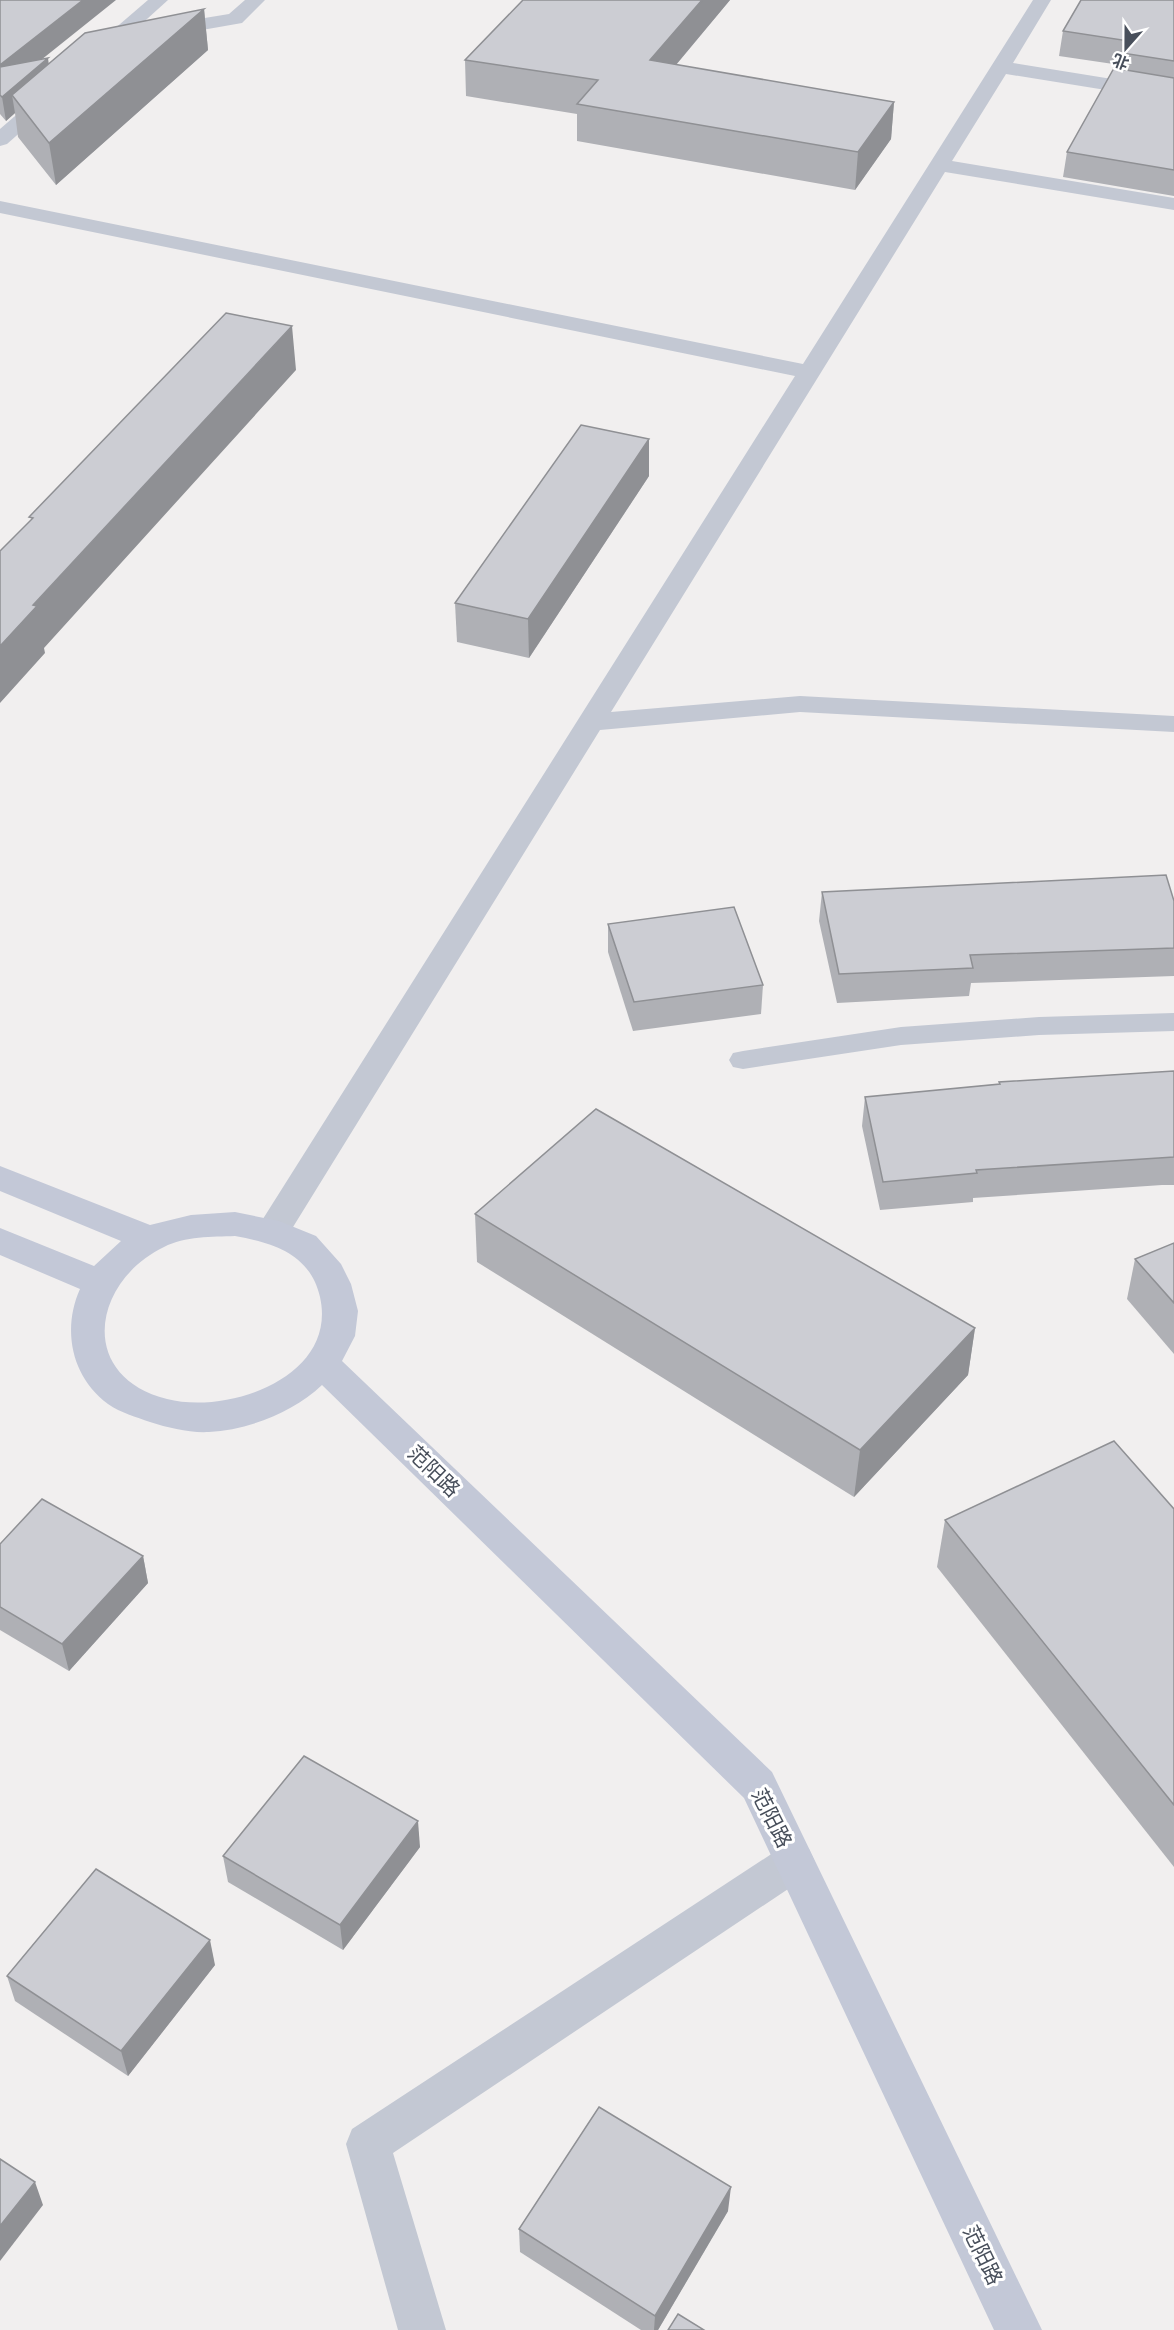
<svg xmlns="http://www.w3.org/2000/svg" width="1174" height="2330" font-family="Poppins,'Noto Sans SC',sans-serif">
	<style>
		.lines { fill: none; stroke-linecap: round; stroke-linejoin: round }
		.lane { fill: #c3c8d3; fill-rule: evenodd }
		.street { fill: #c3c8d3; fill-rule: evenodd }
		.secondary { fill: #c3c8d7; fill-rule: evenodd }
		.wall { fill: #afb0b5 }
		.shaded-wall { fill: #8f9094 }
		.building { fill: #cccdd3; stroke: #8f9094; stroke-width: 1.5 }
		.labels { text-anchor: middle; dominant-baseline: central; stroke-width: 6; stroke-linejoin: round; paint-order: stroke }
		.near-street-label { font-size: 21px; fill: #484f5b; stroke: #fff }
	</style>
	<rect width="100%" height="100%" fill="#f1efef"/>
	<g class="lines">
		<path class="lane" d="M1174,1013V1031L1039,1035L901,1045L743,1069L733,1067L729,1060L733,1053L743,1051L901,1027L1039,1017Z"/>
		<g class="street">
			<path d="M148,0H168L105,57H91L88,53L91,49Z"/>
			<path d="M245,0H265L242,23L162,37L152,31L162,25L229,14Z"/>
			<path d="M1033,0H1051L1013,63L1174,89V101L1006,74L952,161L1174,198V210L945,172L611,712L800,696L1174,716V732L800,712L600,730L285,1240L273,1243L261,1240L256,1231L261,1222L795,376L0,213V201L803,364Z"/>
			<path d="M51,89L58,91L61,95L58,99L7,144L0,146V129L44,91Z"/>
			<path d="M794,1843L809,1849L815,1862L809,1875L393,2153L446,2330H398L346,2144L352,2129L779,1849Z"/>
		</g>
		<path class="secondary" d="M0,1166L150,1225L191,1215L235,1212L279,1221L316,1236L341,1264L351,1284L358,1311L355,1336L342,1361L772,1772L1042,2330H994L744,1798L322,1385C294,1412 248,1430 209,1432C189,1433 169,1428 150,1422C136,1417 121,1413 108,1404C71,1377 62,1329 80,1289L0,1255V1228L94,1266L121,1241L0,1191ZM235,1236C274,1243 310,1254 320,1297C338,1377 228,1415 167,1399C77,1376 92,1282 164,1247C185,1236 212,1237 235,1236Z"/>
	</g>
	<g class="wall">
		<path d="M0,0L41,59L49,64L204,9L208,50L56,185L18,137L15,113L6,121L0,114Z"/>
		<path d="M523,0H730L676,65L894,102L891,139L855,190L577,141V114L466,96L465,60Z"/>
		<path d="M1174,0V196L1063,177L1067,152L1120,69V65L1059,56L1063,31Z"/>
		<path d="M649,439V476L529,658L457,642L455,603Z"/>
		<path d="M822,892L1174,901V976L971,983L969,996L837,1003L819,921Z"/>
		<path d="M608,924L763,985L761,1014L633,1031L608,952Z"/>
		<path d="M1174,1071V1185H1162L973,1198V1202L880,1210L862,1126L865,1097L999,1084V1082Z"/>
		<path d="M475,1214L975,1328L968,1375L854,1497L477,1262Z"/>
		<path d="M1174,1243V1354L1127,1299L1135,1259Z"/>
		<path d="M1174,1509V1867L937,1567L945,1520Z"/>
		<path d="M0,1544L143,1556L148,1583L69,1671L0,1630Z"/>
		<path d="M420,1847L343,1950L228,1882L223,1856Z"/>
		<path d="M215,1965L128,2076L15,2001L7,1976Z"/>
		<path d="M728,2211L658,2330H641L520,2252L519,2229Z"/>
	</g>
	<g class="shaded-wall">
		<path d="M83,0H116L1,92L0,65Z"/>
		<path d="M702,0H730L649,97L650,60Z"/>
		<path d="M204,9L208,50L56,185L49,143Z"/>
		<path d="M48,58L51,81L12,95L15,113L6,121L2,97Z"/>
		<path d="M894,102L891,139L855,190L858,152Z"/>
		<path d="M292,326L296,370L44,648L45,653L0,703V646L33,605Z"/>
		<path d="M649,439V476L529,658L528,619Z"/>
		<path d="M975,1328L968,1375L854,1497L860,1450Z"/>
		<path d="M143,1556L148,1583L69,1671L62,1644Z"/>
		<path d="M418,1821L420,1847L343,1950L340,1925Z"/>
		<path d="M210,1940L215,1965L128,2076L121,2051Z"/>
		<path d="M35,2182L43,2205L0,2261V2226Z"/>
		<path d="M731,2187L728,2211L658,2330H654L655,2316Z"/>
	</g>
	<g class="building">
		<path d="M0,0H83L0,65Z"/>
		<path d="M523,0H702L650,60L894,102L858,152L577,104L598,80L465,60Z"/>
		<path d="M1081,0H1174V61L1122,53L1129,41L1063,31Z"/>
		<path d="M204,9L49,143L12,95L85,33Z"/>
		<path d="M48,58L2,97L0,95V67Z"/>
		<path d="M1114,68L1174,78V170L1067,152Z"/>
		<path d="M226,313L292,326L33,605L37,606L0,646V551L33,518L29,517Z"/>
		<path d="M581,425L649,439L528,619L455,603Z"/>
		<path d="M1166,875L1174,901V948L970,955L973,968L839,974L822,892Z"/>
		<path d="M734,907L763,985L634,1002L608,924Z"/>
		<path d="M1174,1071V1157L976,1170L977,1173L883,1182L865,1097L1000,1084L999,1082Z"/>
		<path d="M596,1109L975,1328L860,1450L475,1214Z"/>
		<path d="M1174,1243V1303L1135,1259Z"/>
		<path d="M1114,1441L1174,1509V1805L945,1520Z"/>
		<path d="M42,1499L143,1556L62,1644L0,1607V1544Z"/>
		<path d="M304,1756L418,1821L340,1925L223,1856Z"/>
		<path d="M96,1869L210,1940L121,2051L7,1976Z"/>
		<path d="M599,2107L731,2187L655,2316L519,2229Z"/>
		<path d="M0,2159L35,2182L0,2226Z"/>
		<path d="M678,2314L704,2330H668Z"/>
	</g>
	<g class="labels">
		<g class="near-street-label">
			<text transform="translate(434 1471) rotate(44)">范阳路</text>
			<text transform="translate(772 1818) rotate(63)">范阳路</text>
			<text transform="translate(983 2255) rotate(64)">范阳路</text>
		</g>
	</g>
	<g transform="translate(1126 48) rotate(201)" stroke="#ffffff" stroke-width="4.5" paint-order="stroke">
	<path d="M0-4.5L10 22L0 15L-10 22Z" fill="#484f5b"/>
	<text y="-9" font-size="16" font-weight="bold" text-anchor="middle" fill="#484f5b">北</text>
	</g>
</svg>
